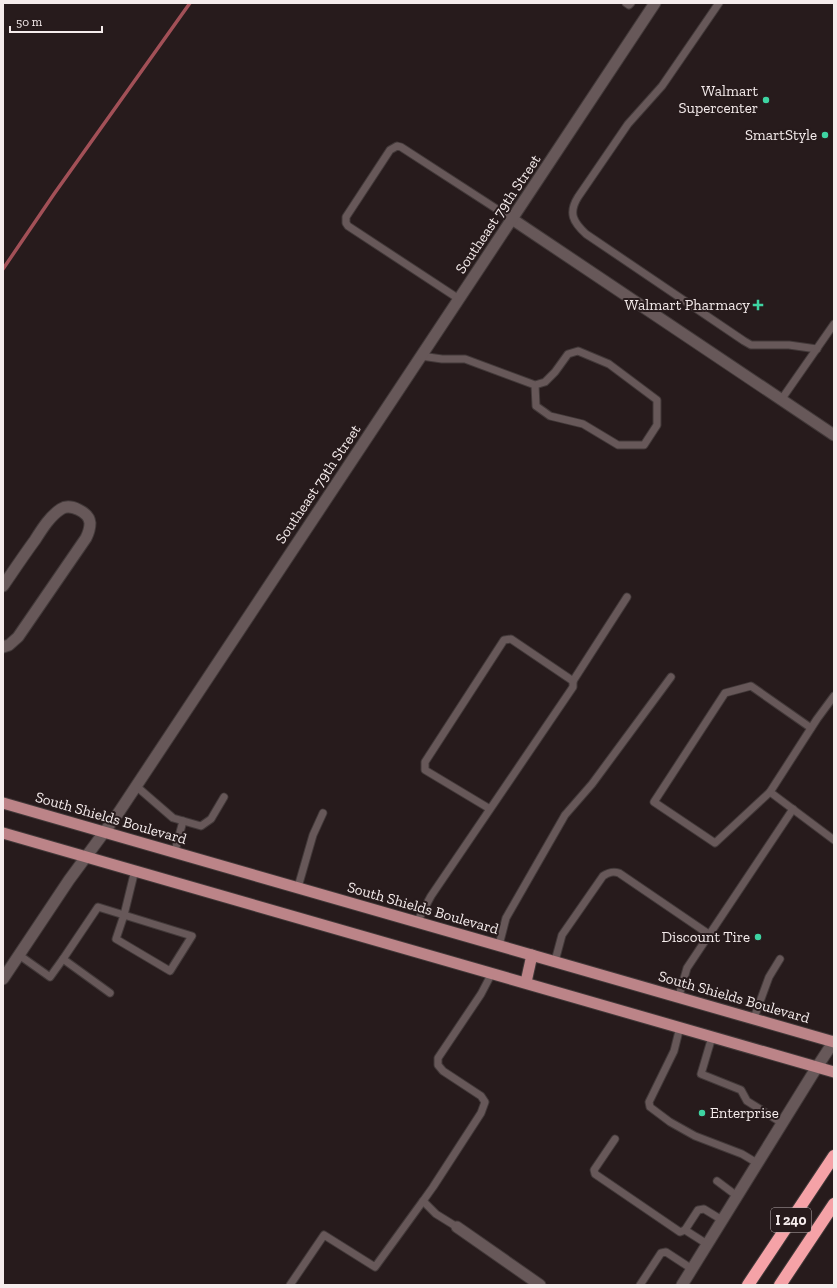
<svg xmlns="http://www.w3.org/2000/svg" width="837" height="1288" font-family="'Zilla Slab',serif">
	<style>
		.lines { fill: none; stroke-linecap: round; stroke-linejoin: round }
		.stream { stroke: #a25057; stroke-width: 3.5 }
		.service-casing { stroke: #423939; stroke-width: 9 }
		.minor-casing { stroke: #423939; stroke-width: 13 }
		.tertiary-casing { stroke: #423939; stroke-width: 13 }
		.secondary-casing { stroke: #423939; stroke-width: 13 }
		.primary-casing { stroke: #423939; stroke-width: 13 }
		.motorway-casing { stroke: #423939; stroke-width: 14 }
		.service { stroke: #675859; stroke-width: 7 }
		.minor { stroke: #675859; stroke-width: 11 }
		.tertiary { stroke: #675859; stroke-width: 11 }
		.secondary { stroke: #675859; stroke-width: 11 }
		.primary { stroke: #bc8488; stroke-width: 11 }
		.motorway { stroke: #f5a2a7; stroke-width: 12 }
		.poi-dot { fill: #3ed4a2; stroke: #271b1c; stroke-width: 1.5 }
		.labels { text-anchor: middle; dominant-baseline: central; stroke-width: 4; stroke-linejoin: round; paint-order: stroke }
		.shield { fill: #271b1c; stroke: #b7adae; stroke-width: 1 }
		.shield-label { font-size: 14px; font-weight: bold; fill: #f5ecec }
		.poi-label { font-size: 15px; fill: #f5ecec; stroke: #271b1c; text-anchor: end }
		.street-label { font-size: 15px; fill: #f5ecec; stroke: #271b1c }
	</style>
	<rect width="100%" height="100%" fill="#271b1c"/>
	<g class="lines">
		<path class="stream" d="M3,269L54,194L190,3"/>
		<g class="service-casing">
			<g id="service">
				<path d="M626,3L629,5L631,3"/>
				<path d="M719,3L662,86L628,124L578,197C568,213 573,222 586,234L744,341L751,345H789L817,349"/>
				<path d="M459,299L348,226L346,223V217L390,150L397,146L401,147L512,219"/>
				<path d="M421,356L442,359H465L535,385L545,382L555,372L568,354L578,351L609,364L657,400V425L644,445H618L583,424L550,416L536,406L535,385"/>
				<path d="M781,400L834,324"/>
				<path d="M573,681L627,597"/>
				<path d="M834,696L817,719L770,792L834,840"/>
				<path d="M136,786L173,818L201,826L211,819L224,797"/>
				<path d="M770,792L715,843L654,802L725,693L751,686L811,728"/>
				<path d="M175,851L183,821"/>
				<path d="M298,887L313,835L323,813"/>
				<path d="M417,922L431,896L573,687V681L511,639L504,640L425,762V770L490,809"/>
				<path d="M499,945L506,918L565,815L592,784L671,677"/>
				<path d="M19,955L50,977L63,959"/>
				<path d="M555,961L562,935L603,876C609,872 613,871 619,873L710,935"/>
				<path d="M110,993L63,959L98,907L124,915L116,939L170,971L192,936L124,915L135,870"/>
				<path d="M679,996L687,968L793,809"/>
				<path d="M754,1018L769,977L780,959"/>
				<path d="M680,1027L674,1051L649,1102L650,1107L670,1122L695,1136L742,1154L757,1163"/>
				<path d="M712,1037L701,1074L741,1090L747,1101L782,1123"/>
				<path d="M615,1139L594,1170L595,1174L680,1232L685,1230"/>
				<path d="M717,1181L737,1196"/>
				<path d="M457,1227L436,1214L423,1201L433,1187L481,1113L485,1102L481,1096L443,1071L438,1065V1058L481,994L492,973"/>
				<path d="M707,1244L685,1230L698,1210L704,1209L722,1220"/>
				<path d="M290,1285L324,1235L375,1267L423,1201"/>
				<path d="M640,1285L661,1253L666,1252L692,1269"/>
			</g>
		</g>
		<g class="minor-casing">
			<g id="minor">
				<path d="M3,586C14,570 24,555 35,540C42,529 50,516 61,509C70,503 89,512 90,523C90,528 88,534 86,538L18,637L9,645L3,647"/>
				<path d="M457,1227L540,1285"/>
			</g>
		</g>
		<g class="tertiary-casing">
			<g id="tertiary">
				<path d="M512,219L834,435"/>
				<path d="M3,979L69,880L119,812L655,3"/>
				<path d="M682,1285L817,1067"/>
			</g>
		</g>
		<g class="secondary-casing">
			<path id="secondary" d="M817,1067L834,1041"/>
		</g>
		<g class="primary-casing">
			<g id="primary">
				<path d="M3,803L834,1042"/>
				<path d="M3,833L834,1072"/>
				<path d="M526,982L532,955"/>
			</g>
		</g>
		<g class="motorway-casing">
			<g id="motorway">
				<path d="M748,1285L834,1156"/>
				<path d="M780,1285L834,1204"/>
			</g>
		</g>
		<use href="#service" class="service"/>
		<use href="#minor" class="minor"/>
		<use href="#tertiary" class="tertiary"/>
		<use href="#secondary" class="secondary"/>
		<use href="#primary" class="primary"/>
		<use href="#motorway" class="motorway"/>
	</g>
	<g class="poi-dot">
		<circle cx="766" cy="100" r="4"/>
		<circle cx="825" cy="135" r="4"/>
		<path d="M756 299h4v4h4v4h-4v4h-4v-4h-4v-4h4z"/>
		<circle cx="758" cy="937" r="4"/>
		<circle cx="702" cy="1113" r="4"/>
	</g>
	<g class="labels">
		<rect class="shield" x="771" y="1208" width="40" height="24" rx="3"/>
		<g class="shield-label">
			<text x="791" y="1220">I 240</text>
		</g>
		<g class="poi-label">
			<text x="758" y="91">Walmart<tspan x="758" dy="17">Supercenter</tspan></text>
			<text x="817" y="135">SmartStyle</text>
			<text x="750" y="305">Walmart Pharmacy</text>
			<text x="750" y="937">Discount Tire</text>
			<text x="710" y="1113" text-anchor="start">Enterprise</text>
		</g>
		<g class="street-label">
			<text transform="translate(498 214) rotate(-56)">Southeast 79th Street</text>
			<text transform="translate(318 484) rotate(-56)">Southeast 79th Street</text>
			<text transform="translate(111 818) rotate(16)">South Shields Boulevard</text>
			<text transform="translate(423 908) rotate(16)">South Shields Boulevard</text>
			<text transform="translate(734 997) rotate(16)">South Shields Boulevard</text>
		</g>
	</g>
	<rect width="837" height="1288" fill="none" stroke="#f5ecec" stroke-width="8"/>
	<path d="M10 26v6h92v-6" fill="none" stroke="#f5ecec" stroke-width="2"/>
	<text x="16" y="26" font-size="12" fill="#f5ecec" stroke="#271b1c" stroke-width="3" paint-order="stroke">50 m</text>
</svg>
